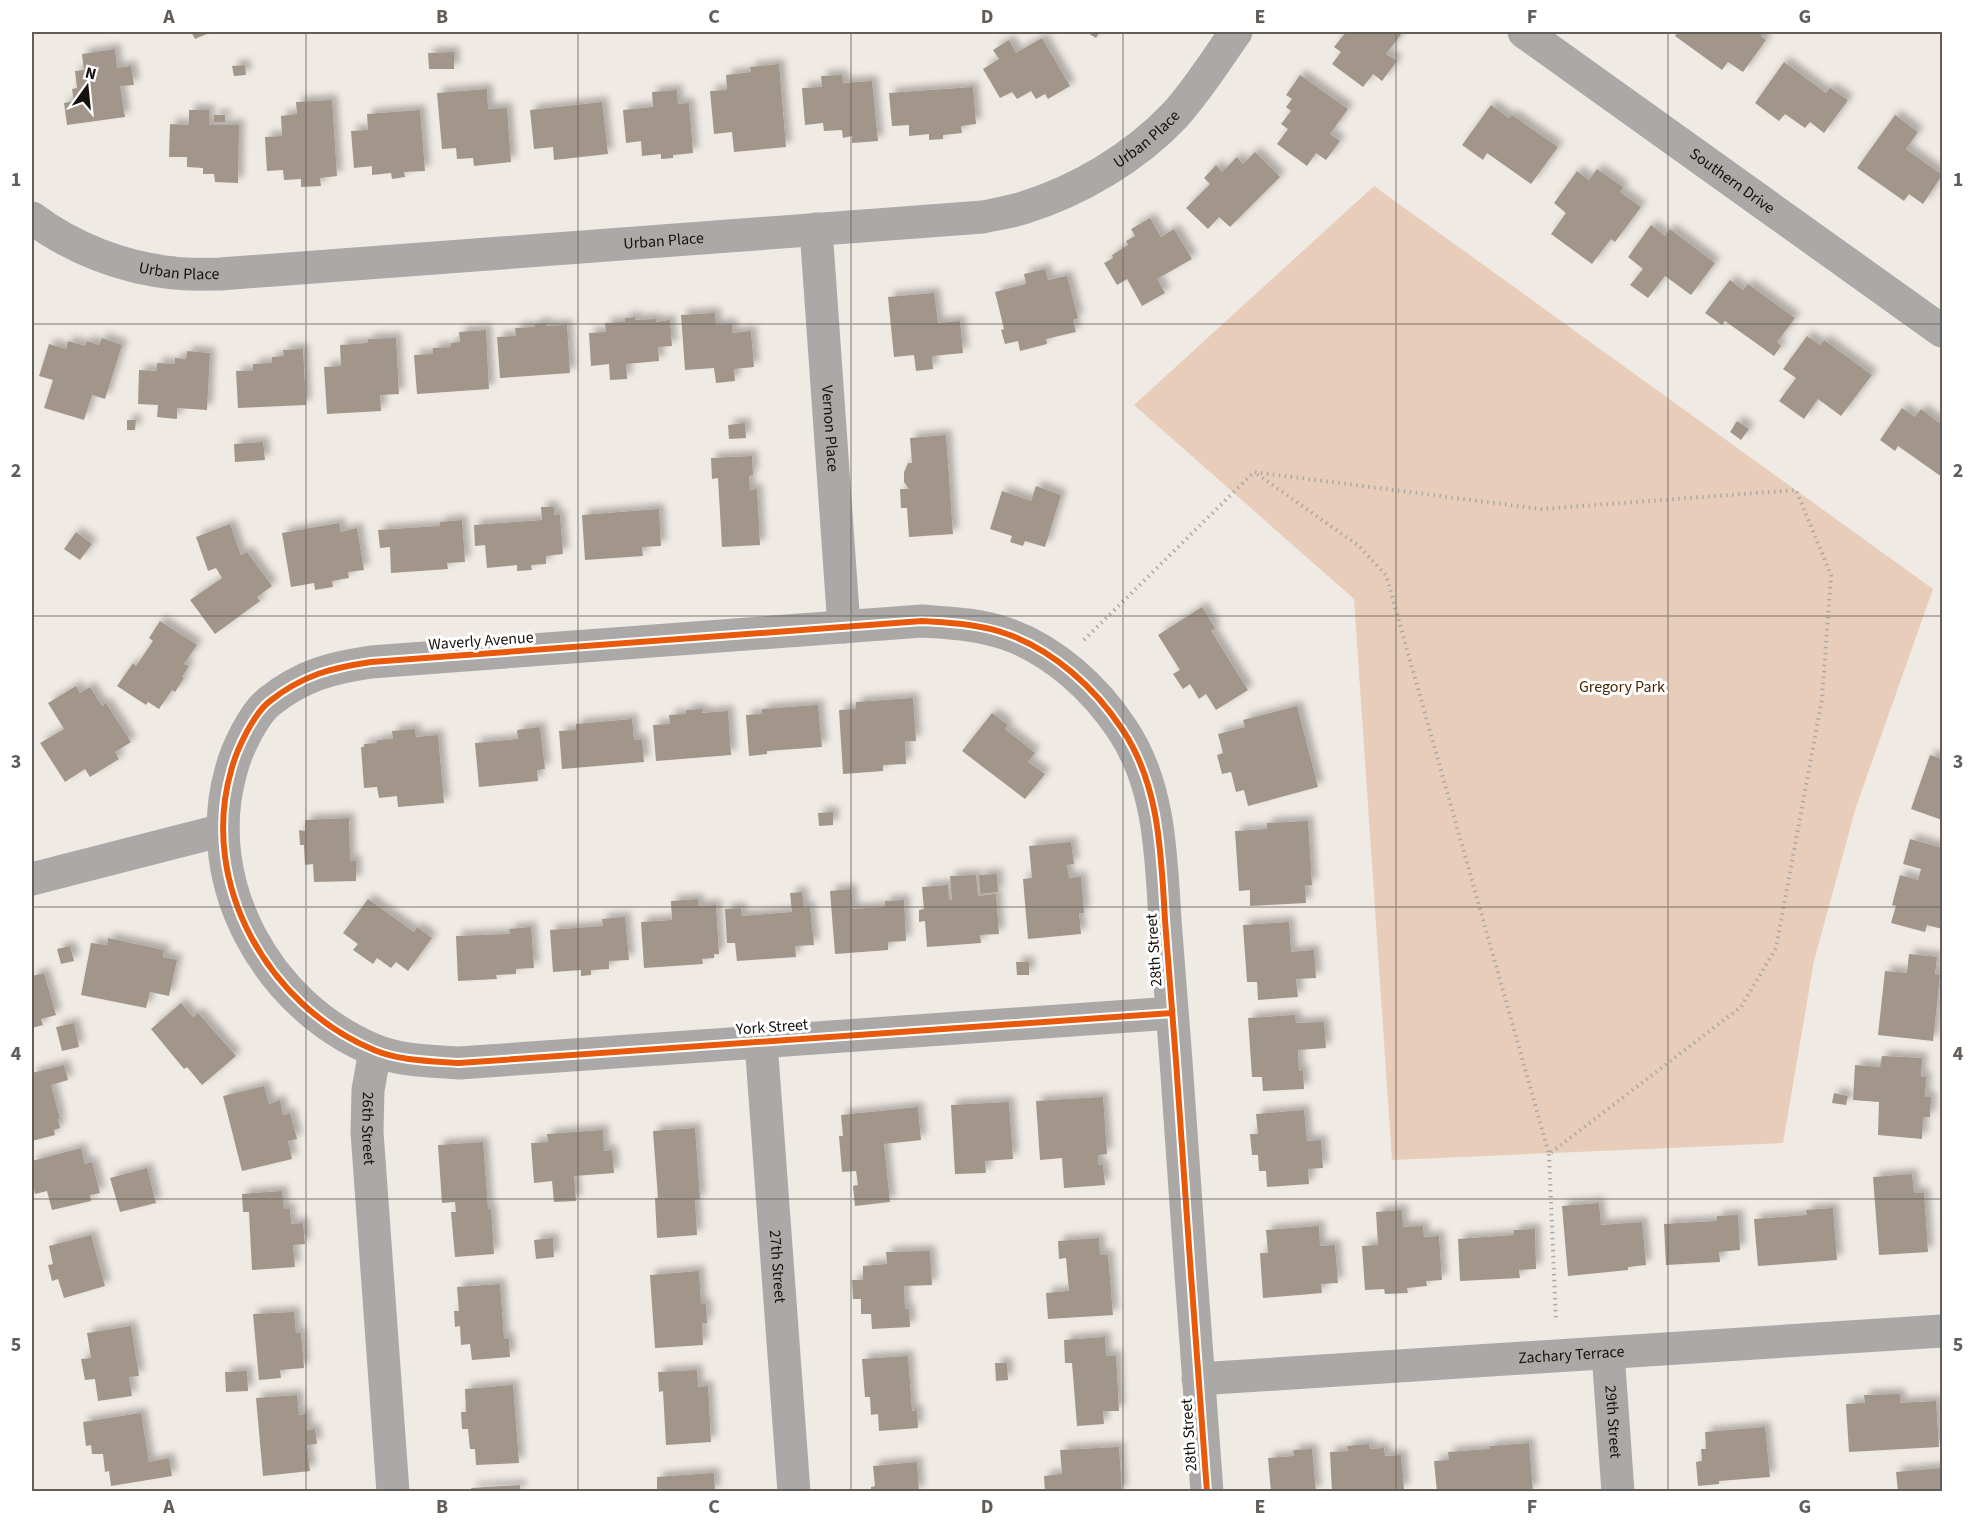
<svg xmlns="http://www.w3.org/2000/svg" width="1974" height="1523" font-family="'Source Sans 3',sans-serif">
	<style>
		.green { fill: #e8ceba }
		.building { fill: #a2968a; filter: url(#shadow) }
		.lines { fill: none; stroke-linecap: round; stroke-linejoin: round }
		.path { stroke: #aca9a6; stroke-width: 4; stroke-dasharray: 1.5 4.5; stroke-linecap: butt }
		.minor { stroke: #aaa9a7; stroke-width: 33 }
		.cycleway-casing { stroke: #fff; stroke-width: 10 }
		.cycleway { stroke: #e8590c; stroke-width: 6 }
		.grid { fill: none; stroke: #625d59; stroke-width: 1.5; stroke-opacity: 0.55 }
		.labels { text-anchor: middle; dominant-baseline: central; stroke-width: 6; stroke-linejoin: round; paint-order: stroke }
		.street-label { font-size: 16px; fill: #15110e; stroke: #fff }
		.park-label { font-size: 16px; fill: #492500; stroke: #fff }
		.neatline { fill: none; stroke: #625d59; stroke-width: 2 }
		.grid-label { font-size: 20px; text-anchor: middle; font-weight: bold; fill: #625d59 }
	</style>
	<defs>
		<filter id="shadow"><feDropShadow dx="5.5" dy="-5.5" stdDeviation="3" flood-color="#0004"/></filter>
	</defs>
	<rect width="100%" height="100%" fill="#f0eae4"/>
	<path class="green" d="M1374,186L1933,589L1856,807L1814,961L1783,1143L1392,1160L1354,599L1134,405Z"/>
	<g class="building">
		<path d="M191,32H211L195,39Z"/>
		<path d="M1086,32H1100L1096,38Z"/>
		<path d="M1346,32H1403L1386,54L1397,61L1382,81L1373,74L1363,87L1332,64L1341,52L1334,47Z"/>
		<path d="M1678,32H1764L1761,36L1766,40L1743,72L1728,62L1722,70L1675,36Z"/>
		<path d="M1042,38L1070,86L1048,99L1045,94L1036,99L1031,91L1017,99L1012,92L1000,98L983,69L999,59L993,50L1009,40L1016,53Z"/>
		<path d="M115,49L117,68L131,66L134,85L120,86L125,117L67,125L64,103L74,101L72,89L77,88L75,71L84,70L82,54Z"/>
		<path d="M454,52V69H429L428,53Z"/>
		<path d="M1784,62L1826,93L1830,88L1848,100L1824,133L1810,122L1805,128L1785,114L1779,121L1755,103Z"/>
		<path d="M779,64L786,147L734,152L732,132L714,134L710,91L727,90L726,75L751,72L750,67Z"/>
		<path d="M245,65L246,75L234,76L232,66Z"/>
		<path d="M842,75L843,83L872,81L878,141L852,143V136L843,138L842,130L824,131L823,123L805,125L802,88L822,87L821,76Z"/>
		<path d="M1300,75L1348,109L1330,134L1340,141L1326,160L1316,153L1307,166L1277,144L1288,129L1281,124L1291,111L1286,107L1292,99L1286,95Z"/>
		<path d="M973,87L976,124L961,126L962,133L943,135V139L929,140V134L909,136V125L892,126L889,93Z"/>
		<path d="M487,89L488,109L507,108L511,162L474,166L473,158L457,159L456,148L442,149L437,93Z"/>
		<path d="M677,90L678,104L689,103L693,153L673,155V158L661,159V154L642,156L641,141L626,143L623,110L653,107L652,92Z"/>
		<path d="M332,100L337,176L320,178L321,186L301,187V179L284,180L283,170L267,171L265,137L282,136L281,116L297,114L296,102Z"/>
		<path d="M602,102L608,154L554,160L553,147L534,149L530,110Z"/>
		<path d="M1491,105L1509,118L1512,115L1558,147L1531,184L1487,153L1483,160L1462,145Z"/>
		<path d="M189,110H209V125H239L238,183L215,182L214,174H203V168L187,167V157H169L170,124L189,125Z"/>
		<path d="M420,110L425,171L404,172L405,177L392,179L391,173L372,175V166L354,168L351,131L368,130L367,114Z"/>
		<rect x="214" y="115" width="11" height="7"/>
		<path d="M1895,115L1918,132L1906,149L1942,175L1923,204L1909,194L1904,201L1857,168Z"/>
		<path d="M1255,152L1280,177L1230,227L1219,217L1208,229L1186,208L1210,184L1204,178L1216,165L1222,172L1237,157L1243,164Z"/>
		<path d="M1597,169L1623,187L1620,192L1641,207L1615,242L1611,239L1592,264L1551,234L1566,213L1554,203L1577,171L1589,180Z"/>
		<path d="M1150,218L1161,237L1174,229L1192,259L1157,279L1165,293L1142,306L1127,279L1117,285L1104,263L1113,258L1112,255L1128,245L1126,241L1135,236L1131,229Z"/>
		<path d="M1651,225L1665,236L1670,229L1715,263L1691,295L1665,276L1648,298L1630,285L1643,269L1628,257Z"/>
		<path d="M1045,269L1048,280L1067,276L1078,318L1073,320L1076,332L1046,339L1047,344L1020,351L1018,341L1005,344L1001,330L1004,329L995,292L1026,284L1024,274Z"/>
		<path d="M1730,280L1743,290L1748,284L1795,318L1777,342L1781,346L1774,356L1725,321L1722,325L1705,313Z"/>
		<path d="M934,293L938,323L960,321L963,353L932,356L933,369L916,371L914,355L894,357L888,297Z"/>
		<path d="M715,313L716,325L732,324V333L751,331L754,367L734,369L735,381L716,383L714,368L685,370L681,315Z"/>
		<path d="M635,317V320L656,319V322L670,320L672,346L658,347L659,361L626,364L627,379L610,380L609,364L591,366L589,333L606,332L605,323L625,322V318Z"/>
		<path d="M546,323V326L567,325L570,373L500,378L497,337L516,336L515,328L535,327L534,324Z"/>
		<path d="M486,330L489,389L417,394L414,355L433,354V348L451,347V343L460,342L459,332Z"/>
		<path d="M1807,336L1820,345L1824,340L1872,375L1841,416L1818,399L1804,419L1779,401L1796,378L1783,369Z"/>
		<path d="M102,338L122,345L105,399L92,395L84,420L44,408L53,380L39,376L49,344L66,349L68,341L85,346L87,341L99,345Z"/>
		<path d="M396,338L399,394L380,395L381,411L327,414L324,367L341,366L340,345L368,343V339Z"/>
		<path d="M303,349L306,405L238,408L236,371H253V364L272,363V357L284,356L283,350Z"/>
		<path d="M187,351L210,353L207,410L177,408V419L157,417L158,405L138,404L139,370L157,371V363L175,364V358L186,359Z"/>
		<path d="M1902,408L1915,417L1921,409L1942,425V477L1898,446L1895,451L1880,440Z"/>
		<path d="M127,420H136L135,430H127Z"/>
		<path d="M1737,421L1749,429L1741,440L1730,432Z"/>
		<path d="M745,423L746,438L729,439L728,425Z"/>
		<path d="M946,435L953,534L909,537L907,508H901L900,489H909L904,482V472L908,463H912L910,438Z"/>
		<path d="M263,442L265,460L235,462L234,444Z"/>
		<path d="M752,456L753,475L749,476L750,490L757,489L760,545L722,547L718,478L712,479L711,458Z"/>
		<path d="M1036,486L1061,495L1045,547L1025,541L1023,546L1010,542L1012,536L990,529L1002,491L1031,501Z"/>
		<path d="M541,507H554V515H560L563,554L546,556V564L531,565L532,570L517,571V565L487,568L485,545L475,546L474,525L542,520Z"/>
		<path d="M659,509L661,546L642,547L643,556L585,560L582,515Z"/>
		<path d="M462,520L465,562L447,563L448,569L391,573L390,547L380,548L378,530L440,526V522Z"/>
		<path d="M339,523L341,532L357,528L364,570L348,572L349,578L332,581L333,587L315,590L314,583L291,587L282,533Z"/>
		<path d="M230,524L241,555L247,552L272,586L257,597L260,601L215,634L190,600L222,578L216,568L208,571L196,537Z"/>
		<path d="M76,532L92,544L80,560L64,549Z"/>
		<path d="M1202,607L1215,628L1211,631L1248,690L1216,710L1206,694L1199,699L1190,684L1183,689L1173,674L1180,670L1158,635Z"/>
		<path d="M160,621L197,645L184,664L189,666L182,677L184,678L175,692L172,690L159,709L148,702L146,705L117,686L133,663L136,666L153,641L149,638Z"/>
		<path d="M76,686L80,693L90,687L102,706L106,703L131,742L115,752L119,759L90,777L85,769L65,782L40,743L64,729L48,703Z"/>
		<path d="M913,698L916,741H905L906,764L883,765V771L843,774L839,710L856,709V702Z"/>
		<path d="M818,705L822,747L767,751V754L749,756L746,715L762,714V709Z"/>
		<path d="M1297,706L1318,787L1248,806L1244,790L1236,792L1231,772L1222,774L1217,755L1223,753L1218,734L1245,727L1243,720Z"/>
		<path d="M702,709V713L728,711L731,755L656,761L653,725L670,724L669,715L686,714V710Z"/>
		<path d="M992,713L1008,725L1005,729L1035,753L1028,762L1045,774L1025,799L962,751Z"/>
		<path d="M632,719L634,740H642L644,762L562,769L559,731L576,730V724Z"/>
		<path d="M540,727L545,769L537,770L538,781L479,787L475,743L518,739L517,730Z"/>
		<path d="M415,729L416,737L438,735L444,803L398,807L397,796L379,798L377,787L364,788L361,747H364V744L377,743V740L393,739L392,731Z"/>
		<path d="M1930,755L1942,759V820L1911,809Z"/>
		<path d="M833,812V825L819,826L818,813Z"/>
		<path d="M349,818L350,861H356V881L314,882L313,864L305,865L304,845H300L299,830L305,831V820Z"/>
		<path d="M1308,821L1312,885H1305L1306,903L1250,906V890L1239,891L1235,831L1267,829V823Z"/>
		<path d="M1910,839L1942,848V929L1927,925L1925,932L1891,923L1896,906L1892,905L1900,875L1918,880L1921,869L1903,864Z"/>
		<path d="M1071,842L1074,864L1067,865L1069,878L1081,877L1084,913H1079L1081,934L1028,939L1023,879L1032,878L1029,846Z"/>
		<path d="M997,874L998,892L980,894L979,875Z"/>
		<path d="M976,875L978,896L996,894L999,934L980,935L981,943L927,947L925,921L919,922V910L924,909L922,887L948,885L949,900H952L950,876Z"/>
		<path d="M851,889L853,909L885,907V901L904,900L906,941L888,942V950L835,954L830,891Z"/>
		<path d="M802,892L804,908L810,907L814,945L795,946L796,957L737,961L735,943H727L725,909L741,908L742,916L792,912L790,893Z"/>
		<path d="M368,899L414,932L417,927L432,938L408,971L396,962L391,968L377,958L373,964L353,950L358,944L343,933Z"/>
		<path d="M698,899V906L716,905L719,954H714V958L702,959L703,964L644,968L641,922L672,920L671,901Z"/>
		<path d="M625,917L629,960L609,961V969L591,970V975L581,976V970L553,972L550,930L603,926L602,919Z"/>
		<path d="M1289,922L1291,952L1314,950L1316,978L1296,979L1298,997L1258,1000L1257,982H1247L1243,925Z"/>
		<path d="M531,927L534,968L516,969V974L496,975L497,979L458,981L456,936L510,934L509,929Z"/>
		<path d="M108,938L164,950L163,957L177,960L169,996L150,992L146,1008L81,995L91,943L107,945Z"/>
		<path d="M70,946L74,961L61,964L57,949Z"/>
		<path d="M1909,954L1937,957L1935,974L1940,975L1933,1041L1878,1035L1885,971L1907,973Z"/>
		<path d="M1016,962H1029V975H1017Z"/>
		<path d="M44,973L56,1015L41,1019L43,1025L32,1028V976Z"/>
		<path d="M181,1003L193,1017L198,1013L236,1056L202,1085L187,1067L184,1069L151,1029Z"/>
		<path d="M1295,1015L1296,1023L1324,1022L1326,1048L1298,1050L1299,1071L1303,1070L1304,1089L1263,1091L1262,1077H1252L1248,1018Z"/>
		<path d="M74,1023L79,1047L62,1051L56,1027Z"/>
		<path d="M1882,1056L1922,1058L1921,1077H1926L1925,1097H1931L1930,1117H1923L1922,1139L1878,1135L1879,1102L1853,1100L1855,1065L1880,1067Z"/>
		<path d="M64,1065L68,1080L51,1085L60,1119H58L60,1128L54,1130L55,1135L32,1141V1073Z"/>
		<path d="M264,1086L269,1104L280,1100L283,1115L290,1113L297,1139L288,1141L292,1159L242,1171L223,1096Z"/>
		<path d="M1834,1093L1848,1096L1846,1105L1832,1103Z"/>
		<path d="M1103,1097L1107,1154L1098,1155V1165H1103L1105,1185L1064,1188L1062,1158L1040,1160L1036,1101Z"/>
		<path d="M1009,1102L1013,1159L985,1161L986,1173L955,1174L951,1105Z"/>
		<path d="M918,1107L921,1140L884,1144L890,1202L855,1206L853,1186L858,1185L856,1171L842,1172L839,1136H843L841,1115Z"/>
		<path d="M1304,1110L1307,1141L1321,1140L1323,1168L1308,1169L1309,1184L1267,1187L1266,1171H1259L1258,1155H1252L1250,1134H1258L1256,1114Z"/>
		<path d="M695,1128L700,1199H695L697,1235L657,1238L655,1198H658L653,1131Z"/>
		<path d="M603,1130L604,1151L612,1150L614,1173L574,1176L576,1201L554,1202L552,1181L534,1183L531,1143L548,1142L547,1134Z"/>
		<path d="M483,1142L488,1209H491L494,1254L455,1257L451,1212H456L455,1202L442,1203L438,1145Z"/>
		<path d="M81,1148L85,1164L92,1162L100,1193L90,1195L91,1201L52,1210L47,1191L35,1194L32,1180V1161Z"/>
		<path d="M147,1168L156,1203L120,1212L110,1178Z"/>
		<path d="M1912,1174L1914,1193H1924L1928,1252L1879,1255L1873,1177Z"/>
		<path d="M282,1191L284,1209H290L291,1224L303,1223L305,1244L293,1245L295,1267L252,1270L249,1212H243L242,1194Z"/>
		<path d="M1599,1203L1601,1225L1642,1222L1646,1265L1628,1267V1270L1568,1276L1562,1206Z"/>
		<path d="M1833,1208L1837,1260L1758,1266L1754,1219L1807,1215L1806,1210Z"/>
		<path d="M1402,1210L1403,1227L1423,1226L1424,1237L1439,1236L1442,1280L1426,1281L1427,1286L1407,1288L1408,1293L1385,1294L1384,1289L1365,1290L1362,1246L1378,1245L1376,1212Z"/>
		<path d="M1738,1215L1740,1250L1719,1252L1720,1262L1666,1265L1664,1224L1717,1221V1216Z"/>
		<path d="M1319,1226L1320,1246L1335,1245L1338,1283L1321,1284L1322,1293L1263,1298L1260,1253H1268L1266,1230Z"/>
		<path d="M1535,1229L1536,1269L1519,1270L1520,1278L1460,1281L1458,1239L1514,1235V1230Z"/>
		<path d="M91,1235L105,1286L64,1298L58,1279L52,1281L48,1265L53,1264L49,1246Z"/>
		<path d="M553,1238L554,1257L536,1259L534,1240Z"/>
		<path d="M1099,1238L1100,1255H1108L1113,1315L1048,1319L1046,1293L1069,1291L1066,1258L1059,1259L1058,1241Z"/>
		<path d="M930,1251L932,1285L904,1286L905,1309H909L910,1327L872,1329L871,1314H861V1299H853L852,1280H863V1266L887,1264L886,1252Z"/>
		<path d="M699,1271L701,1304H706L707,1323H702L703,1345L655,1348L650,1275Z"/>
		<path d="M500,1284L504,1339H509L510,1357L472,1360L470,1344L461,1345L460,1326L455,1327L454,1311H459L457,1287Z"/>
		<path d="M294,1312L296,1333H301L304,1368L280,1370L281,1378L259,1380L253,1314Z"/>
		<path d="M131,1326L139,1376L129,1377L132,1396L98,1401L95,1379L85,1380L81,1359L91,1358L87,1333Z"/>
		<path d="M1105,1337L1106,1356H1116L1119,1411H1103L1104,1424L1077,1426L1072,1363H1065L1064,1340Z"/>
		<path d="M908,1356L912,1411L917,1410L918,1428L879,1431L878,1414L871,1415L870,1397H865L862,1359Z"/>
		<path d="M995,1363H1007L1008,1380L996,1381Z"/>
		<path d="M697,1370L698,1387L708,1386L711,1442L666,1445L663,1391L659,1392L658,1372Z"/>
		<path d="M247,1371L248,1391L226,1392L225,1372Z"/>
		<path d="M513,1385L519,1463L476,1465L475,1449H470L468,1429H462L461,1412H466L465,1389Z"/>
		<path d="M1900,1394V1403L1936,1401L1939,1447L1849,1452L1846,1404L1865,1403L1864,1395Z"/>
		<path d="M297,1395L299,1415L306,1414L307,1430L315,1429L317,1444L307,1445L310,1471L263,1476L256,1398Z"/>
		<path d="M141,1413L149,1462L169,1458L172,1476L111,1486L109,1471L105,1472L103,1454H92L91,1445L86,1446L83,1422Z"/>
		<path d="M1765,1427L1770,1477L1719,1481V1484L1698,1486L1696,1462L1702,1461L1701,1449H1706L1705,1432Z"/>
		<path d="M1529,1443L1533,1491L1437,1492L1434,1461L1449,1460L1448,1452L1490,1449V1446Z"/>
		<path d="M1369,1444L1370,1449L1384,1448L1385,1456L1401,1455L1404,1489L1387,1492H1332L1330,1452L1348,1451L1347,1446Z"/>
		<path d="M1119,1447L1122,1492H1045L1044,1476L1062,1474L1060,1450Z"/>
		<path d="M1312,1449L1316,1492H1271L1268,1458L1294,1456L1293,1450Z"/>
		<path d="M917,1462L919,1492H871V1487L875,1486L873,1466Z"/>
		<path d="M1941,1468L1942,1492H1898L1896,1472Z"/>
		<path d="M714,1473L715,1492H657V1477Z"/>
		<path d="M520,1485L521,1492H472L471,1488Z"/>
	</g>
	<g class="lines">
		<g class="path">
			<path d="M1084,640L1254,472L1541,509L1796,490L1831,575L1822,699L1776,948L1741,1007L1549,1154L1386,575L1359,546L1254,472"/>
			<path d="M1549,1154L1556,1322"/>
		</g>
		<g class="minor">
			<path id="s1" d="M1524,32L1942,331"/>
			<path id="s2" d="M32,218C72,248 123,268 174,273C189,275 205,274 220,274L983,217C996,214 1010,212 1023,208C1078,191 1134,158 1174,116C1197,91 1216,60 1236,32"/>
			<path id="s3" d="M816,229L844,627"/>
			<path d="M32,879L223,830"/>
			<path d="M1172,1013L459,1063C431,1061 400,1061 374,1050C268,1006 199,884 231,771C236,751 253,714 270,701C303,675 331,668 371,662L922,621C950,623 979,624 1007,634C1053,650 1095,688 1122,729C1160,785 1161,855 1165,920C1169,967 1172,1014 1176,1061C1186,1205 1196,1348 1207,1492"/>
			<path id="s4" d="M761,1042L794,1492"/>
			<path id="s5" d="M375,1051L368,1090L367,1132L393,1492"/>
			<path id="s6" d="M1608,1353L1618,1492"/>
			<path id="s7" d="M1198,1379L1942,1331"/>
		</g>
		<g class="cycleway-casing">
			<path id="cycleway" d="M1172,1013L459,1063C431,1061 400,1061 374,1050C268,1006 199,884 231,771C236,751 253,714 270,701C303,675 331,668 371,662L922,621C950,623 979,624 1007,634C1053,650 1095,688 1122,729C1160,785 1161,855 1165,920C1169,967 1172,1014 1176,1061C1186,1205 1196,1348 1207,1492"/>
		</g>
		<use href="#cycleway" class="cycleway"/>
	</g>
	<path class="grid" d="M306,32V1492M578,32V1492M851,32V1492M1123,32V1492M1396,32V1492M1668,32V1492M32,324H1942M32,616H1942M32,907H1942M32,1199H1942"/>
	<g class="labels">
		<g class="street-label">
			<text stroke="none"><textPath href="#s2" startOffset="1149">Urban Place</textPath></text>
			<text stroke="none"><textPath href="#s1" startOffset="256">Southern Drive</textPath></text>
			<text stroke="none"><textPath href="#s2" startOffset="645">Urban Place</textPath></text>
			<text stroke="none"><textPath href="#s2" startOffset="159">Urban Place</textPath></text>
			<text stroke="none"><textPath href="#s3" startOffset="200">Vernon Place</textPath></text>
			<text transform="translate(481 641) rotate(-4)">Waverly Avenue</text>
			<text transform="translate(1154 950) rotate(-94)">28th Street</text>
			<text transform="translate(772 1027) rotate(-4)">York Street</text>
			<text stroke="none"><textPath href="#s5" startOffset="78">26th Street</textPath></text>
			<text stroke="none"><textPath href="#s4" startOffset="225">27th Street</textPath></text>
			<text stroke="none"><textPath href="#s7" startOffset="374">Zachary Terrace</textPath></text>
			<text stroke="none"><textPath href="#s6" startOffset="69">29th Street</textPath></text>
			<text transform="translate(1189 1435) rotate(-94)">28th Street</text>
		</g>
		<g class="park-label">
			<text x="1622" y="687">Gregory Park</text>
		</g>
	</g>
	<rect width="1974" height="1523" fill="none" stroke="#ffffff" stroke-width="66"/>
	<g transform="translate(87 87) rotate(15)" stroke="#ffffff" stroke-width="4.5" paint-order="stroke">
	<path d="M0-4.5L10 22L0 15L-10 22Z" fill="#15110e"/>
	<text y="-9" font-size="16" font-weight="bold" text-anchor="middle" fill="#15110e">N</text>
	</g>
	<rect x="33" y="33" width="1908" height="1457" class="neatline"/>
	<g class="grid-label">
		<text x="169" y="23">A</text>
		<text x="442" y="23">B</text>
		<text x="714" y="23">C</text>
		<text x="987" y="23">D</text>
		<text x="1260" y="23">E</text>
		<text x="1532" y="23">F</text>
		<text x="1805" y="23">G</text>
		<text x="16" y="186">1</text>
		<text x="1958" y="186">1</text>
		<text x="16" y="477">2</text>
		<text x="1958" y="477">2</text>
		<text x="16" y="768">3</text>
		<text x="1958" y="768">3</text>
		<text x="16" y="1060">4</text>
		<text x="1958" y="1060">4</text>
		<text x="16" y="1351">5</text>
		<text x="1958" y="1351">5</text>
		<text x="169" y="1513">A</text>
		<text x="442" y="1513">B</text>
		<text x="714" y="1513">C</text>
		<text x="987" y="1513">D</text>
		<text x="1260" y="1513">E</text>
		<text x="1532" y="1513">F</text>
		<text x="1805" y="1513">G</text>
	</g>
</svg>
